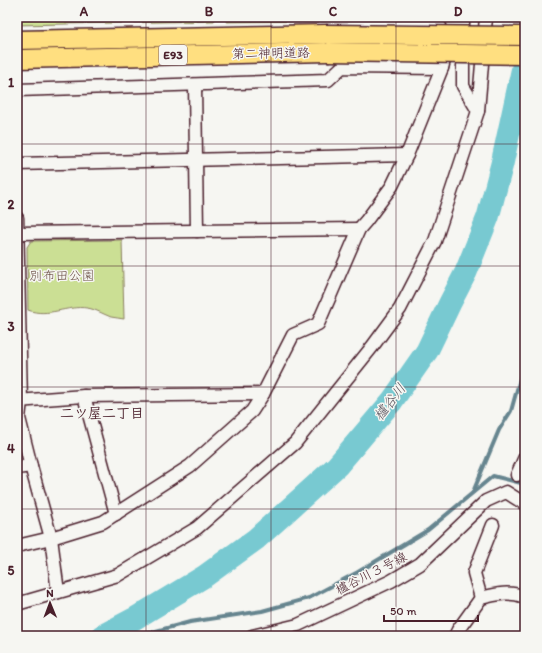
<svg xmlns="http://www.w3.org/2000/svg" width="542" height="653" font-family="Itim,'Klee One',sans-serif">
	<style>
		.green { fill: #cbdf94; stroke: #8a7f60 }
		.lines { fill: none; stroke-linecap: round; stroke-linejoin: round }
		.stream { stroke: #66858f; stroke-width: 4 }
		.river { stroke: #78c9d1; stroke-width: 23 }
		.minor-casing { stroke: #4a1f2b; stroke-width: 15 }
		.highway-casing { stroke: #4a1f2b; stroke-width: 21 }
		.minor { stroke: #f6f6f2; stroke-width: 12 }
		.highway { stroke: #ffdf80; stroke-width: 18 }
		.highway-bridge-casing { stroke: #4a1f2b; stroke-width: 21; stroke-linecap: butt }
		.highway-bridge { stroke: #ffdf80; stroke-width: 18 }
		.grid { fill: none; stroke: #4a1f2b; stroke-width: 1; stroke-opacity: 0.55 }
		.labels { text-anchor: middle; dominant-baseline: central; stroke-width: 3; stroke-linejoin: round; paint-order: stroke }
		.shield { fill: #f6f6f2; stroke: #7e6067; stroke-width: 1 }
		.shield-label { font-size: 12px; font-weight: bold; fill: #4a1f2b }
		.street-label { font-size: 13px; fill: #4a1f2b; stroke: #f6f6f2 }
		.park-label { font-size: 13px; fill: #6a4f45; stroke: #f6f6f2 }
		.water-label { font-size: 14px; font-style: italic; fill: #58525d; stroke: #f6f6f2 }
		.neighbourhood-label { font-size: 14px; font-weight: bold; fill: #4a1f2b; stroke: #f6f6f2 }
		.neatline { fill: none; stroke: #4a1f2b; stroke-width: 1.5 }
		.grid-label { font-size: 13px; text-anchor: middle; font-weight: bold; fill: #4a1f2b }
	</style>
	<rect width="100%" height="100%" fill="#f6f6f2"/>
	<filter id="ink" filterUnits="userSpaceOnUse"><feTurbulence type="fractalNoise" baseFrequency=".025" numOctaves="2"/><feDisplacementMap in="SourceGraphic" scale="8" xChannelSelector="R" yChannelSelector="G"/><feConvolveMatrix kernelMatrix="1 2 1 2 8 2 1 2 1" color-interpolation-filters="sRGB"/></filter>
	<g filter="url(#ink)">
		<g class="green">
			<path d="M17,17H216L214,21L17,25Z"/>
			<path d="M228,17H326V21L226,22Z"/>
			<path d="M122,240L124,319C120,318 115,318 111,317C103,314 95,309 87,308C67,305 48,318 28,310L27,247L31,241Z"/>
		</g>
		<g class="lines">
			<g class="stream">
				<path d="M473,492L499,430L511,411L525,361"/>
				<path d="M137,636L190,622L262,611L309,598L358,572L428,530L493,476L525,484"/>
			</g>
			<path class="river" d="M102,636L134,619L205,576L256,539L337,466L392,401L427,351L450,303L466,272L488,217L502,164L525,58"/>
			<g class="minor-casing">
				<g id="minor">
					<path d="M463,17V86L478,111"/>
					<path d="M195,85L197,231"/>
					<path d="M17,90L328,80L342,67L442,68"/>
					<path d="M17,164L407,155"/>
					<path d="M17,218L21,401L19,418L31,466L51,538L58,592"/>
					<path d="M17,233L359,229"/>
					<path d="M84,396L116,514"/>
					<path d="M17,401L84,396L263,394"/>
					<path d="M17,468L31,466"/>
					<path d="M517,475L525,457"/>
					<path d="M17,546L51,538L103,522L190,466L252,411L263,394L293,335L318,324L359,229L366,221L392,186L407,155L442,68L454,23L450,17"/>
					<path d="M481,598L474,573L493,525"/>
					<path d="M17,604L118,575L197,528L295,443L372,347L400,309L435,241L478,111L486,17"/>
					<path d="M252,636L298,625L391,581L420,564L486,501L506,492L525,504"/>
					<path d="M455,636L458,630L481,598C496,594 510,591 525,597"/>
				</g>
			</g>
			<g class="highway-casing">
				<g id="highway">
					<path d="M17,40L326,34"/>
					<path d="M17,59L328,52"/>
				</g>
			</g>
			<use href="#minor" class="minor"/>
			<use href="#highway" class="highway"/>
			<g class="highway-bridge-casing">
				<g id="highway-bridge">
					<path d="M326,34L525,36"/>
					<path d="M328,52L525,55"/>
				</g>
			</g>
			<use href="#highway-bridge" class="highway-bridge"/>
		</g>
	</g>
	<path class="grid" d="M146,17V636M271,17V636M396,17V636M17,144H525M17,266H525M17,387H525M17,509H525"/>
	<g class="labels">
		<rect class="shield" x="159" y="45" width="28" height="20" rx="3"/>
		<g class="shield-label">
			<text x="173" y="55">E93</text>
		</g>
		<g class="street-label">
			<text transform="translate(271 53) rotate(-1)">第二神明道路</text>
			<text transform="translate(371 573) rotate(-27)">櫨谷川３号線</text>
		</g>
		<g class="park-label">
			<text x="62" y="275">別布田公園</text>
		</g>
		<g class="water-label">
			<text transform="translate(390 402) rotate(-52)">櫨谷川</text>
		</g>
		<g class="neighbourhood-label">
			<text x="102" y="413">二ツ屋二丁目</text>
		</g>
	</g>
	<rect width="542" height="653" fill="none" stroke="#f6f6f2" stroke-width="44"/>
	<g transform="translate(50 603) rotate(359)" stroke="#f6f6f2" stroke-width="3" paint-order="stroke">
	<path d="M0-3L7 15L0 10L-7 15Z" fill="#4a1f2b"/>
	<text y="-6" font-size="11" font-weight="bold" text-anchor="middle" fill="#4a1f2b">N</text>
	</g>
	<path d="M384 615v6h94v-6" fill="none" stroke="#4a1f2b" stroke-width="2"/>
	<text x="390" y="615" font-size="12" fill="#4a1f2b" stroke="#f6f6f2" stroke-width="3" paint-order="stroke">50 m</text>
	<rect x="22" y="22" width="498" height="609" class="neatline"/>
	<g class="grid-label">
		<text x="84" y="16">A</text>
		<text x="209" y="16">B</text>
		<text x="333" y="16">C</text>
		<text x="458" y="16">D</text>
		<text x="11" y="87">1</text>
		<text x="11" y="209">2</text>
		<text x="11" y="331">3</text>
		<text x="11" y="453">4</text>
		<text x="11" y="575">5</text>
	</g>
</svg>
